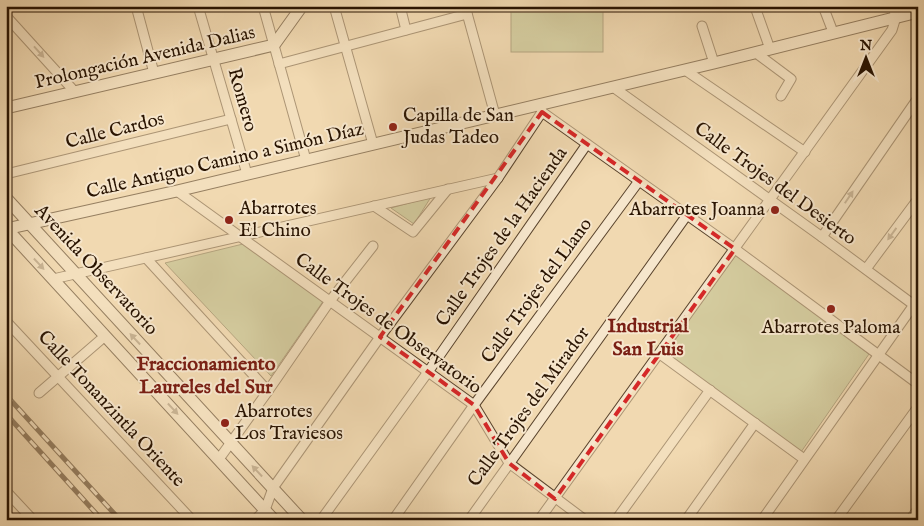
<svg xmlns="http://www.w3.org/2000/svg" width="924" height="526" font-family="'IM FELL English',serif">
	<style>
		.green { fill: #b7c08e; stroke: #706a48 }
		.lines { fill: none; stroke-linecap: round; stroke-linejoin: round }
		.street-casing { stroke: #5a442d; stroke-width: 11 }
		.secondary-casing { stroke: #281301; stroke-width: 13 }
		.street { stroke: #f6e6cc; stroke-width: 9 }
		.secondary { stroke: #f6e6cc; stroke-width: 11 }
		.rail-casing { stroke: #281301; stroke-width: 5 }
		.rail { stroke: #f6e6cc; stroke-width: 3; stroke-dasharray: 9; stroke-linecap: butt }
		.oneway { fill: #998771 }
		.marked { fill: none; stroke: #d62828; stroke-width: 4; stroke-dasharray: 10 6; stroke-linejoin: round }
		.poi-dot { fill: #8f2418; stroke: #f6e6cc; stroke-width: 2 }
		.labels { text-anchor: middle; dominant-baseline: central; stroke-width: 4; stroke-linejoin: round; paint-order: stroke }
		.street-label { font-size: 19px; fill: #281301; stroke: #f6e6cc }
		.poi-label { font-size: 19px; fill: #281301; stroke: #f6e6cc; text-anchor: start }
		.neighbourhood-label { font-size: 20px; font-weight: bold; fill: #7a1f14; stroke: #f6e6cc }
	</style>
	<rect width="100%" height="100%" fill="#f1d9b1"/>
	<filter id="stains"><feTurbulence type="fractalNoise" baseFrequency=".004" numOctaves="4"/><feColorMatrix values="0 0 0 0 .2 0 0 0 0 .09 0 0 0 0 .02 0 0 0 .5 -.17"/></filter>
	<radialGradient id="worn" r=".72"><stop offset=".6" stop-color="#630" stop-opacity="0"/><stop offset="1" stop-color="#630" stop-opacity=".3"/></radialGradient>
	<g class="green">
		<rect x="511" y="6" width="92" height="46"/>
		<path d="M431,197L414,224L391,208Z"/>
		<path d="M243,244L324,300L271,376L165,263Z"/>
		<path d="M736,255L869,354L801,452L665,353Z"/>
	</g>
	<g class="lines">
		<g class="street-casing">
			<g id="street">
				<path d="M136,6L154,73"/>
				<path d="M198,6L247,174"/>
				<path d="M263,6L306,160"/>
				<path d="M334,6L373,144"/>
				<path d="M400,6L406,30"/>
				<path d="M465,6L495,115"/>
				<path d="M823,6L833,32"/>
				<path d="M755,7L770,49"/>
				<path d="M6,16L75,92"/>
				<path d="M702,26L714,63"/>
				<path d="M756,53L791,79L781,96"/>
				<path d="M279,64L467,14"/>
				<path d="M685,70L805,152"/>
				<path d="M613,87L822,237L918,308"/>
				<path d="M542,112L735,249L918,384"/>
				<path d="M6,174L231,119"/>
				<path d="M177,191L474,405L509,463L585,520"/>
				<path d="M374,206L413,232L448,189"/>
				<path d="M822,237L918,98"/>
				<path d="M146,258L268,391"/>
				<path d="M866,269L918,199"/>
				<path d="M53,279L498,178"/>
				<path d="M6,321L192,520"/>
				<path d="M660,354L804,459"/>
				<path d="M39,393L105,336"/>
				<path d="M219,459L268,391L330,301L373,246"/>
				<path d="M6,491L33,520"/>
				<path d="M255,520L265,510L273,488L380,337L498,178L542,112L540,104"/>
				<path d="M321,520L428,372L587,144"/>
				<path d="M393,520L474,405L639,181"/>
				<path d="M469,520L687,215"/>
				<path d="M539,520L892,30L896,17L893,6"/>
				<path d="M616,520L710,390"/>
				<path d="M686,520L755,423"/>
				<path d="M762,520L918,299"/>
				<path d="M836,520L918,407"/>
				<path d="M910,520L918,509"/>
			</g>
		</g>
		<g class="secondary-casing">
			<g id="secondary">
				<path d="M6,108L274,45L302,6"/>
				<path d="M6,198L302,520"/>
				<path d="M6,228L274,520"/>
				<path d="M6,229L177,191L714,63L918,12"/>
			</g>
		</g>
		<use href="#street" class="street"/>
		<use href="#secondary" class="secondary"/>
		<g class="rail-casing">
			<g id="rail">
				<path d="M6,395L120,520"/>
				<path d="M6,414L102,520"/>
			</g>
		</g>
		<use href="#rail" class="rail"/>
	</g>
	<defs><path id="oneway-solid" d="M-6-.8H1V-3.2L6.5 0L1 3.2V.8H-6Z" transform="scale(1.25)"/></defs>
	<g class="oneway">
		<use href="#oneway-solid" transform="translate(39 52) rotate(48)"/>
		<use href="#oneway-solid" transform="translate(849 197) rotate(-56)"/>
		<use href="#oneway-solid" transform="translate(892 234) rotate(126)"/>
		<use href="#oneway-solid" transform="translate(39 264) rotate(47)"/>
		<use href="#oneway-solid" transform="translate(135 339) rotate(-133)"/>
		<use href="#oneway-solid" transform="translate(173 409) rotate(47)"/>
		<use href="#oneway-solid" transform="translate(257 471) rotate(-133)"/>
	</g>
	<path d="M0 0H924V526H0ZM542,112L735,249L555,499L509,463L474,405L380,337Z" fill="#f1d9b1" fill-opacity=".55" fill-rule="evenodd"/>
	<path class="marked" d="M542,112L735,249L555,499L509,463L474,405L380,337Z"/>
	<g class="poi-dot">
		<circle cx="393" cy="127" r="5"/>
		<circle cx="775" cy="210" r="5"/>
		<circle cx="229" cy="220" r="5"/>
		<circle cx="831" cy="309" r="5"/>
		<circle cx="225" cy="423" r="5"/>
	</g>
	<g class="labels">
		<g class="street-label">
			<text transform="translate(145 58) rotate(-13)">Prolongación Avenida Dalias</text>
			<text transform="translate(242 100) rotate(74)">Romero</text>
			<text transform="translate(115 131) rotate(-14)">Calle Cardos</text>
			<text transform="translate(225 161) rotate(-13)">Calle Antiguo Camino a Simón Díaz</text>
			<text transform="translate(775 184) rotate(36)">Calle Trojes del Desierto</text>
			<text transform="translate(502 237) rotate(-55)">Calle Trojes de la Hacienda</text>
			<text transform="translate(96 270) rotate(47)">Avenida Observatorio</text>
			<text transform="translate(537 291) rotate(-54)">Calle Trojes del Llano</text>
			<text transform="translate(388 324) rotate(36)">Calle Trojes de Observatorio</text>
			<text transform="translate(529 407) rotate(-54)">Calle Trojes del Mirador</text>
			<text transform="translate(111 409) rotate(47)">Calle Tonanzintla Oriente</text>
		</g>
		<g class="poi-label">
			<text x="403" y="116">Capilla de San<tspan x="403" dy="22">Judas Tadeo</tspan></text>
			<text x="239" y="209">Abarrotes<tspan x="239" dy="22">El Chino</tspan></text>
			<text x="765" y="210" text-anchor="end">Abarrotes Joanna</text>
			<text x="831" y="328" text-anchor="middle">Abarrotes Paloma</text>
			<text x="235" y="412">Abarrotes<tspan x="235" dy="22">Los Traviesos</tspan></text>
		</g>
		<g class="neighbourhood-label">
			<text x="648" y="326">Industrial<tspan x="648" dy="23">San Luis</tspan></text>
			<text x="206" y="364">Fraccionamiento<tspan x="206" dy="23">Laureles del Sur</tspan></text>
		</g>
	</g>
	<rect width="924" height="526" fill="none" stroke="#f1d9b1" stroke-width="25"/>
	<rect x="8" y="8" width="909" height="511" fill="none" stroke="#281301" stroke-width="2.5"/>
	<rect x="12" y="12" width="899" height="501" fill="none" stroke="#281301"/>
	<g transform="translate(866 58)" stroke="#f6e6cc" stroke-width="4" paint-order="stroke">
	<path d="M0-4L9 19L0 12L-9 19Z" fill="#281301"/>
	<text y="-8" font-size="14" font-weight="bold" text-anchor="middle" fill="#281301">N</text>
	</g>
	<rect width="100%" height="100%" filter="url(#stains)"/>
	<rect width="100%" height="100%" fill="url(#worn)"/>
</svg>
